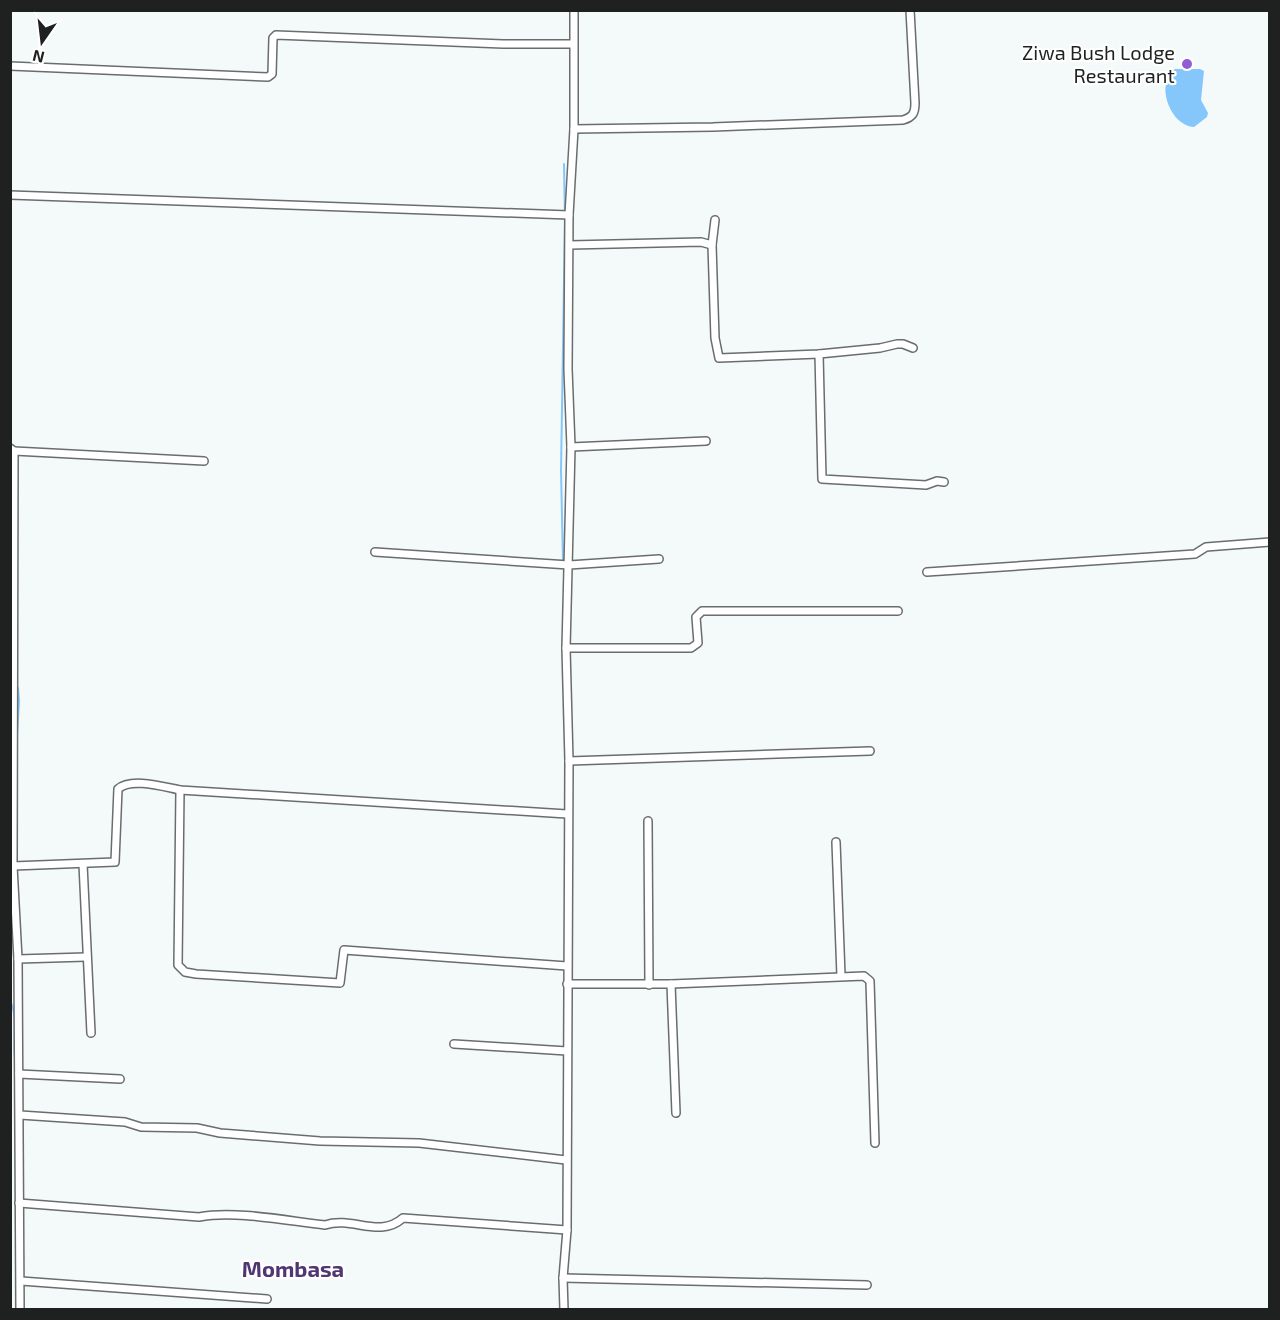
<svg xmlns="http://www.w3.org/2000/svg" width="1280" height="1320" font-family="'Exo 2',sans-serif">
	<style>
		.water { fill: #85c7fb }
		.lines { fill: none; stroke-linecap: round; stroke-linejoin: round }
		.stream { stroke: #85c7fb; stroke-width: 2 }
		.minor-casing { stroke: #696d6d; stroke-width: 10 }
		.minor { stroke: #fff; stroke-width: 7 }
		.poi-dot { fill: #935cd4; stroke: #fff; stroke-width: 2 }
		.labels { text-anchor: middle; dominant-baseline: central; stroke-width: 4.5; stroke-linejoin: round; paint-order: stroke }
		.poi-label { font-size: 20px; fill: #1f2121; stroke: #fff; text-anchor: end }
		.quarter-label { font-size: 22px; font-weight: bold; fill: #513772; stroke: #fff }
	</style>
	<rect width="100%" height="100%" fill="#f4f9f9"/>
	<path class="water" d="M1175,69H1200L1204,71L1201,100L1208,113L1207,117L1194,127C1169,125 1155,82 1175,69Z"/>
	<g class="lines">
		<g class="stream">
			<path d="M567,494L568,443"/>
			<path d="M563,561L561,471L565,221L564,164"/>
			<path d="M16,874L17,735L19,701L18,688"/>
			<path d="M13,927L15,991"/>
			<path d="M10,1002C18,1011 13,1042 15,1057"/>
			<path d="M15,1065L16,1108"/>
		</g>
		<g class="minor-casing">
			<g id="minor">
				<path d="M10,66L268,77L272,74L273,38L276,35L503,44H573"/>
				<path d="M574,129L713,127L903,120C913,117 915,113 915,103L910,10"/>
				<path d="M10,195L569,215"/>
				<path d="M715,220L712,245L715,338L719,358L819,354L880,348L897,344H903L913,348"/>
				<path d="M570,245L701,242L712,245"/>
				<path d="M819,354L822,479L926,485L937,481L944,482"/>
				<path d="M571,447L706,441"/>
				<path d="M10,448L14,451L13,866L18,959L20,1310"/>
				<path d="M14,451L204,461"/>
				<path d="M375,552L569,565L659,559"/>
				<path d="M927,572L1195,554L1206,547L1270,542"/>
				<path d="M566,648H691L698,643L696,617L702,611H898"/>
				<path d="M569,761L870,751"/>
				<path d="M180,790L178,965L185,972L196,974L340,983L344,950L567,966"/>
				<path d="M648,821L649,985"/>
				<path d="M836,842L841,976"/>
				<path d="M83,864L91,1033"/>
				<path d="M13,866L115,862L118,789C131,777 164,787 180,790L567,814"/>
				<path d="M18,959L86,957"/>
				<path d="M567,984H671L864,976L870,981L875,1143"/>
				<path d="M671,984L676,1113"/>
				<path d="M454,1044L567,1051"/>
				<path d="M19,1074L120,1079"/>
				<path d="M20,1115L125,1122L141,1127L197,1128L220,1133L320,1141L419,1143L566,1160"/>
				<path d="M19,1203L199,1217C235,1210 288,1221 325,1225C353,1216 379,1239 403,1218L567,1230"/>
				<path d="M563,1278L867,1285"/>
				<path d="M21,1281L267,1299"/>
				<path d="M564,1310L563,1278L567,1230L569,761L566,648L571,447L568,369L569,215L574,129V10"/>
			</g>
		</g>
		<use href="#minor" class="minor"/>
	</g>
	<circle class="poi-dot" cx="1187" cy="64" r="6"/>
	<g class="labels">
		<g class="poi-label">
			<text x="1175" y="52">Ziwa Bush Lodge<tspan x="1175" dy="23">Restaurant</tspan></text>
		</g>
		<g class="quarter-label">
			<text x="293" y="1268">Mombasa</text>
		</g>
	</g>
	<rect width="1280" height="1320" fill="none" stroke="#1f2121" stroke-width="24"/>
	<g transform="translate(42 42) rotate(194)" stroke="#ffffff" stroke-width="4.5" paint-order="stroke">
	<path d="M0-4.5L10 22L0 15L-10 22Z" fill="#1f2121"/>
	<text y="-9" font-size="16" font-weight="bold" text-anchor="middle" fill="#1f2121">N</text>
	</g>
</svg>
